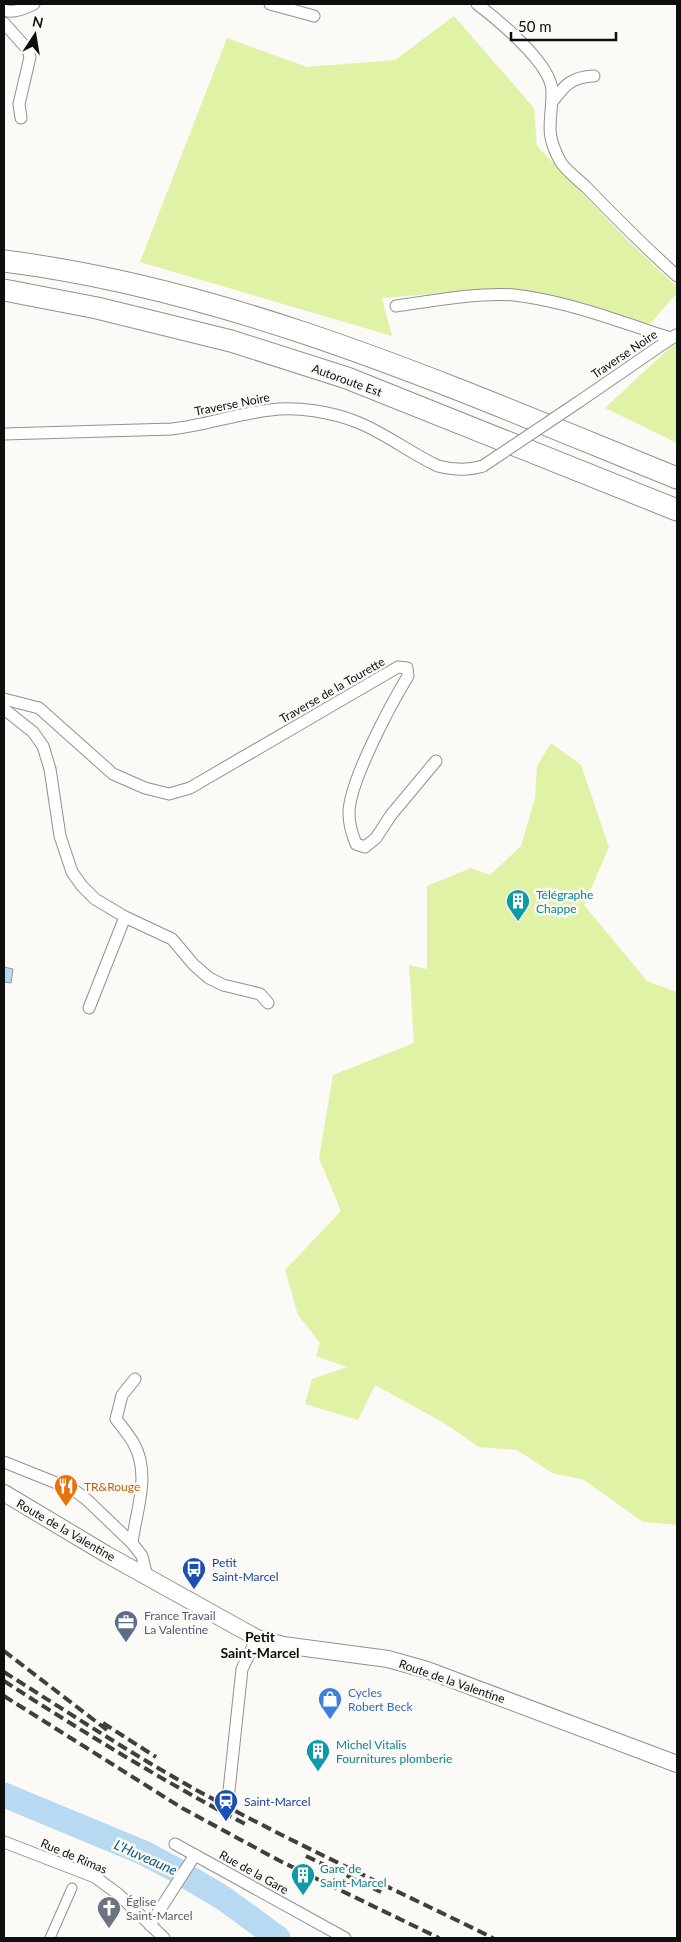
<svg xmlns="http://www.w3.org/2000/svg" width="681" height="1942" font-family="Lato,sans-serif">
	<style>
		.green { fill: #e0f2a6 }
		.water { fill: #b7daf2; stroke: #849dad }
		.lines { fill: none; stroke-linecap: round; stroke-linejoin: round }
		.river { stroke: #b7daf2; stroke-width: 25 }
		.pedestrian-casing { stroke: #92918e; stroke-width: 11 }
		.minor-casing { stroke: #92918e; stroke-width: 13 }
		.secondary-casing { stroke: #92918e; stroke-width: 18 }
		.motorway-casing { stroke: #92918e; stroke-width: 23 }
		.pedestrian { stroke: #fff; stroke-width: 9 }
		.minor { stroke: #fff; stroke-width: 11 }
		.secondary { stroke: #fff; stroke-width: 16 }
		.motorway { stroke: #fff; stroke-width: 21 }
		.rail { stroke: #3f3f3d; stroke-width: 4; stroke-dasharray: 10 5; stroke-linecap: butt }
		.minor-bridge-casing { stroke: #92918e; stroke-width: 13; stroke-linecap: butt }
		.minor-bridge { stroke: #fff; stroke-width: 11 }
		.labels { text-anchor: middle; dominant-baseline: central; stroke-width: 5; stroke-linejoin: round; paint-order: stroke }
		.street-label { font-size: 12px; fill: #0e0e0d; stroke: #fbfaf6 }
		.culture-label { font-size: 12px; fill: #0d838f; stroke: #fbfaf6; text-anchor: start }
		.food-label { font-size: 12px; fill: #c56008; stroke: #fbfaf6; text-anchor: start }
		.transit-label { font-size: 12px; fill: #164399; stroke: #fbfaf6; text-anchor: start }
		.service-label { font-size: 12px; fill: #4e5e75; stroke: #fbfaf6; text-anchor: start }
		.shop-label { font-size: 12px; fill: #366cbe; stroke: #fbfaf6; text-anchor: start }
		.worship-label { font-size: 12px; fill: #5b616d; stroke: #fbfaf6; text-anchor: start }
		.neighbourhood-label { font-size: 14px; font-weight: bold; fill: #0e0e0d; stroke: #fbfaf6 }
		.water-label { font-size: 14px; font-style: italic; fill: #0f5980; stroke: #fbfaf6 }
	</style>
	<rect width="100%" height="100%" fill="#fbfaf6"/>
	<g class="green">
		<path d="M454,16L534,108L537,146L627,240L677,287V293L650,324L507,288L382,298L392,336L140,262L227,38L307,67L395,60Z"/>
		<path d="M677,341V443L605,408Z"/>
		<path d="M551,743L581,765L609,847L584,905L647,981L677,992V1525L643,1522L584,1480L552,1473L517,1450L479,1447L444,1423L375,1385L358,1420L305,1404L312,1379L347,1367L316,1356L320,1343L298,1315L285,1270L341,1211L319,1158L333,1075L414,1043L409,965L427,969V886L471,868L490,875L521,846L535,798L537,766Z"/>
	</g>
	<path class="water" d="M4,967L13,969L11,983L4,982Z"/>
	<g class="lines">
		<path class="river" d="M4,1795L144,1853L176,1870L223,1898L278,1938"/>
		<g class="pedestrian-casing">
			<path id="pedestrian" d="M50,1938L72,1888"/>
		</g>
		<g class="minor-casing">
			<g id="minor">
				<path d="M270,4L314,16"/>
				<path d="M477,4C498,20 553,65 552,92C552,123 544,131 560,161C566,171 579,180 587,188C616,218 646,248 677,276"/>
				<path d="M4,10C13,14 26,8 34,4"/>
				<path d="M4,23L28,50L30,57L19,104L21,118"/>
				<path d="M552,102C565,85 571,77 594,76"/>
				<path d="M396,306C432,301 479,292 514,295C550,299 587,310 622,322C639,327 655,334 672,338"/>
				<path d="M580,401L676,335"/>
				<path d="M4,434L172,429C205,425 237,414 270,410C297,406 332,412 357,422C385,433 410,453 438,466C453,470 467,471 483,466"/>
				<path d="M4,699L39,708L113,774L145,788L169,794L190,788L398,667L407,668L408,676C391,704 348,784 349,814C349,825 352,834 356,844L365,847L376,838L391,815L436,761"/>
				<path d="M4,709L33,732L43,746L50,769L60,836L72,872L82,886L95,899L125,917L172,939L194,965L209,978L223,985L260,994L268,1003"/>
				<path d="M89,1008L125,917"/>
				<path d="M4,1462L74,1490L86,1499L132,1543L142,1556L147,1577"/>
				<path d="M132,1543C136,1511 151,1475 134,1444C129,1435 122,1427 116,1419L122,1395L135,1379"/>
				<path d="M228,1800L242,1669L257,1638"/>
				<path d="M4,1842L95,1877L118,1894L164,1938"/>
				<path d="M175,1844L345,1938"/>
				<path d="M150,1925L195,1855"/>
			</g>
		</g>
		<g class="secondary-casing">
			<path id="secondary" d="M4,1493L106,1554L257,1638L283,1645L388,1659L427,1670L677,1764"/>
		</g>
		<g class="motorway-casing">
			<g id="motorway">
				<path d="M4,261C237,290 461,391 677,478"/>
				<path d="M4,290L97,308L231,341L347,378L677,510"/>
			</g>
		</g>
		<use href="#pedestrian" class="pedestrian"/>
		<use href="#minor" class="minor"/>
		<use href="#secondary" class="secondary"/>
		<use href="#motorway" class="motorway"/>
		<g class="rail">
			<path d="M4,1651L107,1730"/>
			<path d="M4,1672C66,1711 127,1751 191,1787C290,1842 392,1888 493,1938"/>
			<path d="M4,1681C83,1732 163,1781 247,1825"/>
			<path d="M4,1696L182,1808L280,1861L439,1938"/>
			<path d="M103,1723L156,1757"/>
			<path d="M306,1856L381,1892"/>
		</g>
		<g class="minor-bridge-casing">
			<path id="minor-bridge" d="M483,466L580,401"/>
		</g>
		<use href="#minor-bridge" class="minor-bridge"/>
	</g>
	<defs>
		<g id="building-pin" transform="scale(1.25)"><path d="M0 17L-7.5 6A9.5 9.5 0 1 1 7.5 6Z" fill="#0f9aa8" stroke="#fbfaf6"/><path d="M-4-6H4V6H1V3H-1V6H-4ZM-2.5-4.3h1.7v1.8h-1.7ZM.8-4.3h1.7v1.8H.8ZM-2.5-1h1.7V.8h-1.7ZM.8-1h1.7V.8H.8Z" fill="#fff"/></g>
		<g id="restaurant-pin" transform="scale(1.25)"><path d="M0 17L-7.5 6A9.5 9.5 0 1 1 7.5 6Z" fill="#e8710a" stroke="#fbfaf6"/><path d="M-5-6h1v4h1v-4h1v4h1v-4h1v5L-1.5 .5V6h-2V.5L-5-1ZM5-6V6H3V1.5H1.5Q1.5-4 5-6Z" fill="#fff"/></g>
		<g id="bus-pin" transform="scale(1.25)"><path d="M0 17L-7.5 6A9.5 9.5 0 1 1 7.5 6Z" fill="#1a4fb4" stroke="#fbfaf6"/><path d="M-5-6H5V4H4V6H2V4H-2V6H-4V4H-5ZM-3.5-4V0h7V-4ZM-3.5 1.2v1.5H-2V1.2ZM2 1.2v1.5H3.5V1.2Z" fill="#fff"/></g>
		<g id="office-pin" transform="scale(1.25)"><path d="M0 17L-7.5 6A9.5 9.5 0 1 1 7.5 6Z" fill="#5c6f8a" stroke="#fbfaf6"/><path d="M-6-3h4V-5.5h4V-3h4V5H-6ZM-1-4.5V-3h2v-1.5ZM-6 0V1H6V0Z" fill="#fff"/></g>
		<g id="shop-pin" transform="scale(1.25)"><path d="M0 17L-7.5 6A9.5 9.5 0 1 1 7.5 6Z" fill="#3f7fe0" stroke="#fbfaf6"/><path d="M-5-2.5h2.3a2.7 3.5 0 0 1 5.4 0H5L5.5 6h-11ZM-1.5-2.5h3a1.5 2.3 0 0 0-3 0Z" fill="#fff"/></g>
		<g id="station-pin" transform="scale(1.25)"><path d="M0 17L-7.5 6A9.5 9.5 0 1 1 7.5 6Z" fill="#1a4fb4" stroke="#fbfaf6"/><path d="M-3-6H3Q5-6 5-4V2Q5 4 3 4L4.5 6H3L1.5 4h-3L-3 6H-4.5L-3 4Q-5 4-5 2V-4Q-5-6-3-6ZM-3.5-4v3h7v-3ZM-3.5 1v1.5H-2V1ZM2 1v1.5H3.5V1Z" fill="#fff"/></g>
		<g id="church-pin" transform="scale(1.25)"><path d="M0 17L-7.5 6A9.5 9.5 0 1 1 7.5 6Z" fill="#6b7280" stroke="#fbfaf6"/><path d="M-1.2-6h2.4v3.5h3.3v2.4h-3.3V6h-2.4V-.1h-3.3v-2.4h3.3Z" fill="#fff"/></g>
	</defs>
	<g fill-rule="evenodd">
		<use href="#building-pin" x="518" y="901"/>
		<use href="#restaurant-pin" x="66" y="1486"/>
		<use href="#bus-pin" x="194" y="1569"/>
		<use href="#office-pin" x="126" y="1622"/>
		<use href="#shop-pin" x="330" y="1699"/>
		<use href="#building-pin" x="318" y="1751"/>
		<use href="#station-pin" x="226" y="1801"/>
		<use href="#building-pin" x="303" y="1875"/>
		<use href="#church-pin" x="109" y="1908"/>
	</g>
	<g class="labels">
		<g class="street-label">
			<text transform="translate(624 354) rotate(-34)">Traverse Noire</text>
			<text transform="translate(347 380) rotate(20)">Autoroute Est</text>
			<text transform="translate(232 404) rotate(-11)">Traverse Noire</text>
			<text transform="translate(332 690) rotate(-30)">Traverse de la Tourette</text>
			<text transform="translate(66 1530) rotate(30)">Route de la Valentine</text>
			<text transform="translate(452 1681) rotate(19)">Route de la Valentine</text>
			<text transform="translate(74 1856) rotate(23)">Rue de Rimas</text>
			<text transform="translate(254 1872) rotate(29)">Rue de la Gare</text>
		</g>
		<g class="culture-label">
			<text x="536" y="894">Télégraphe<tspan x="536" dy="14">Chappe</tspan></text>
			<text x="336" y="1744">Michel Vitalis<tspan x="336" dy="14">Fournitures plomberie</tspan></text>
			<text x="320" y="1868">Gare de<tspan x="320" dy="14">Saint-Marcel</tspan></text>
		</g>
		<g class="food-label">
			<text x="84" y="1486">TR&amp;Rouge</text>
		</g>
		<g class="transit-label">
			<text x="212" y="1562">Petit<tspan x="212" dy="14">Saint-Marcel</tspan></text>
			<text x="244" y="1801">Saint-Marcel</text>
		</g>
		<g class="service-label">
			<text x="144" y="1615">France Travail<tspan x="144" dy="14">La Valentine</tspan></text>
		</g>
		<g class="shop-label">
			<text x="348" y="1692">Cycles<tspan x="348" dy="14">Robert Beck</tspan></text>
		</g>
		<g class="worship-label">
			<text x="126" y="1901">Église<tspan x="126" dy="14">Saint-Marcel</tspan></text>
		</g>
		<g class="neighbourhood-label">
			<text x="260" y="1636">Petit<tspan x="260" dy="16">Saint-Marcel</tspan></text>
		</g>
		<g class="water-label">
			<text transform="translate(146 1857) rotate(24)">L'Huveaune</text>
		</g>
	</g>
	<rect width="681" height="1942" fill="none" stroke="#0e0e0d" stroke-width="10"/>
	<g transform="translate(35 35) rotate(12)" stroke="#fbfaf6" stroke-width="4" paint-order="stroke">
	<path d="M0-4L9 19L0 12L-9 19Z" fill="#0e0e0d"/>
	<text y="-8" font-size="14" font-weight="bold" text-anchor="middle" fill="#0e0e0d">N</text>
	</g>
	<path d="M511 32v8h105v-8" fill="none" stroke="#0e0e0d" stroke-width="2.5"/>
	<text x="518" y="32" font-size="15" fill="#0e0e0d" stroke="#fbfaf6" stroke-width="4" paint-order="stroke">50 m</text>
</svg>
